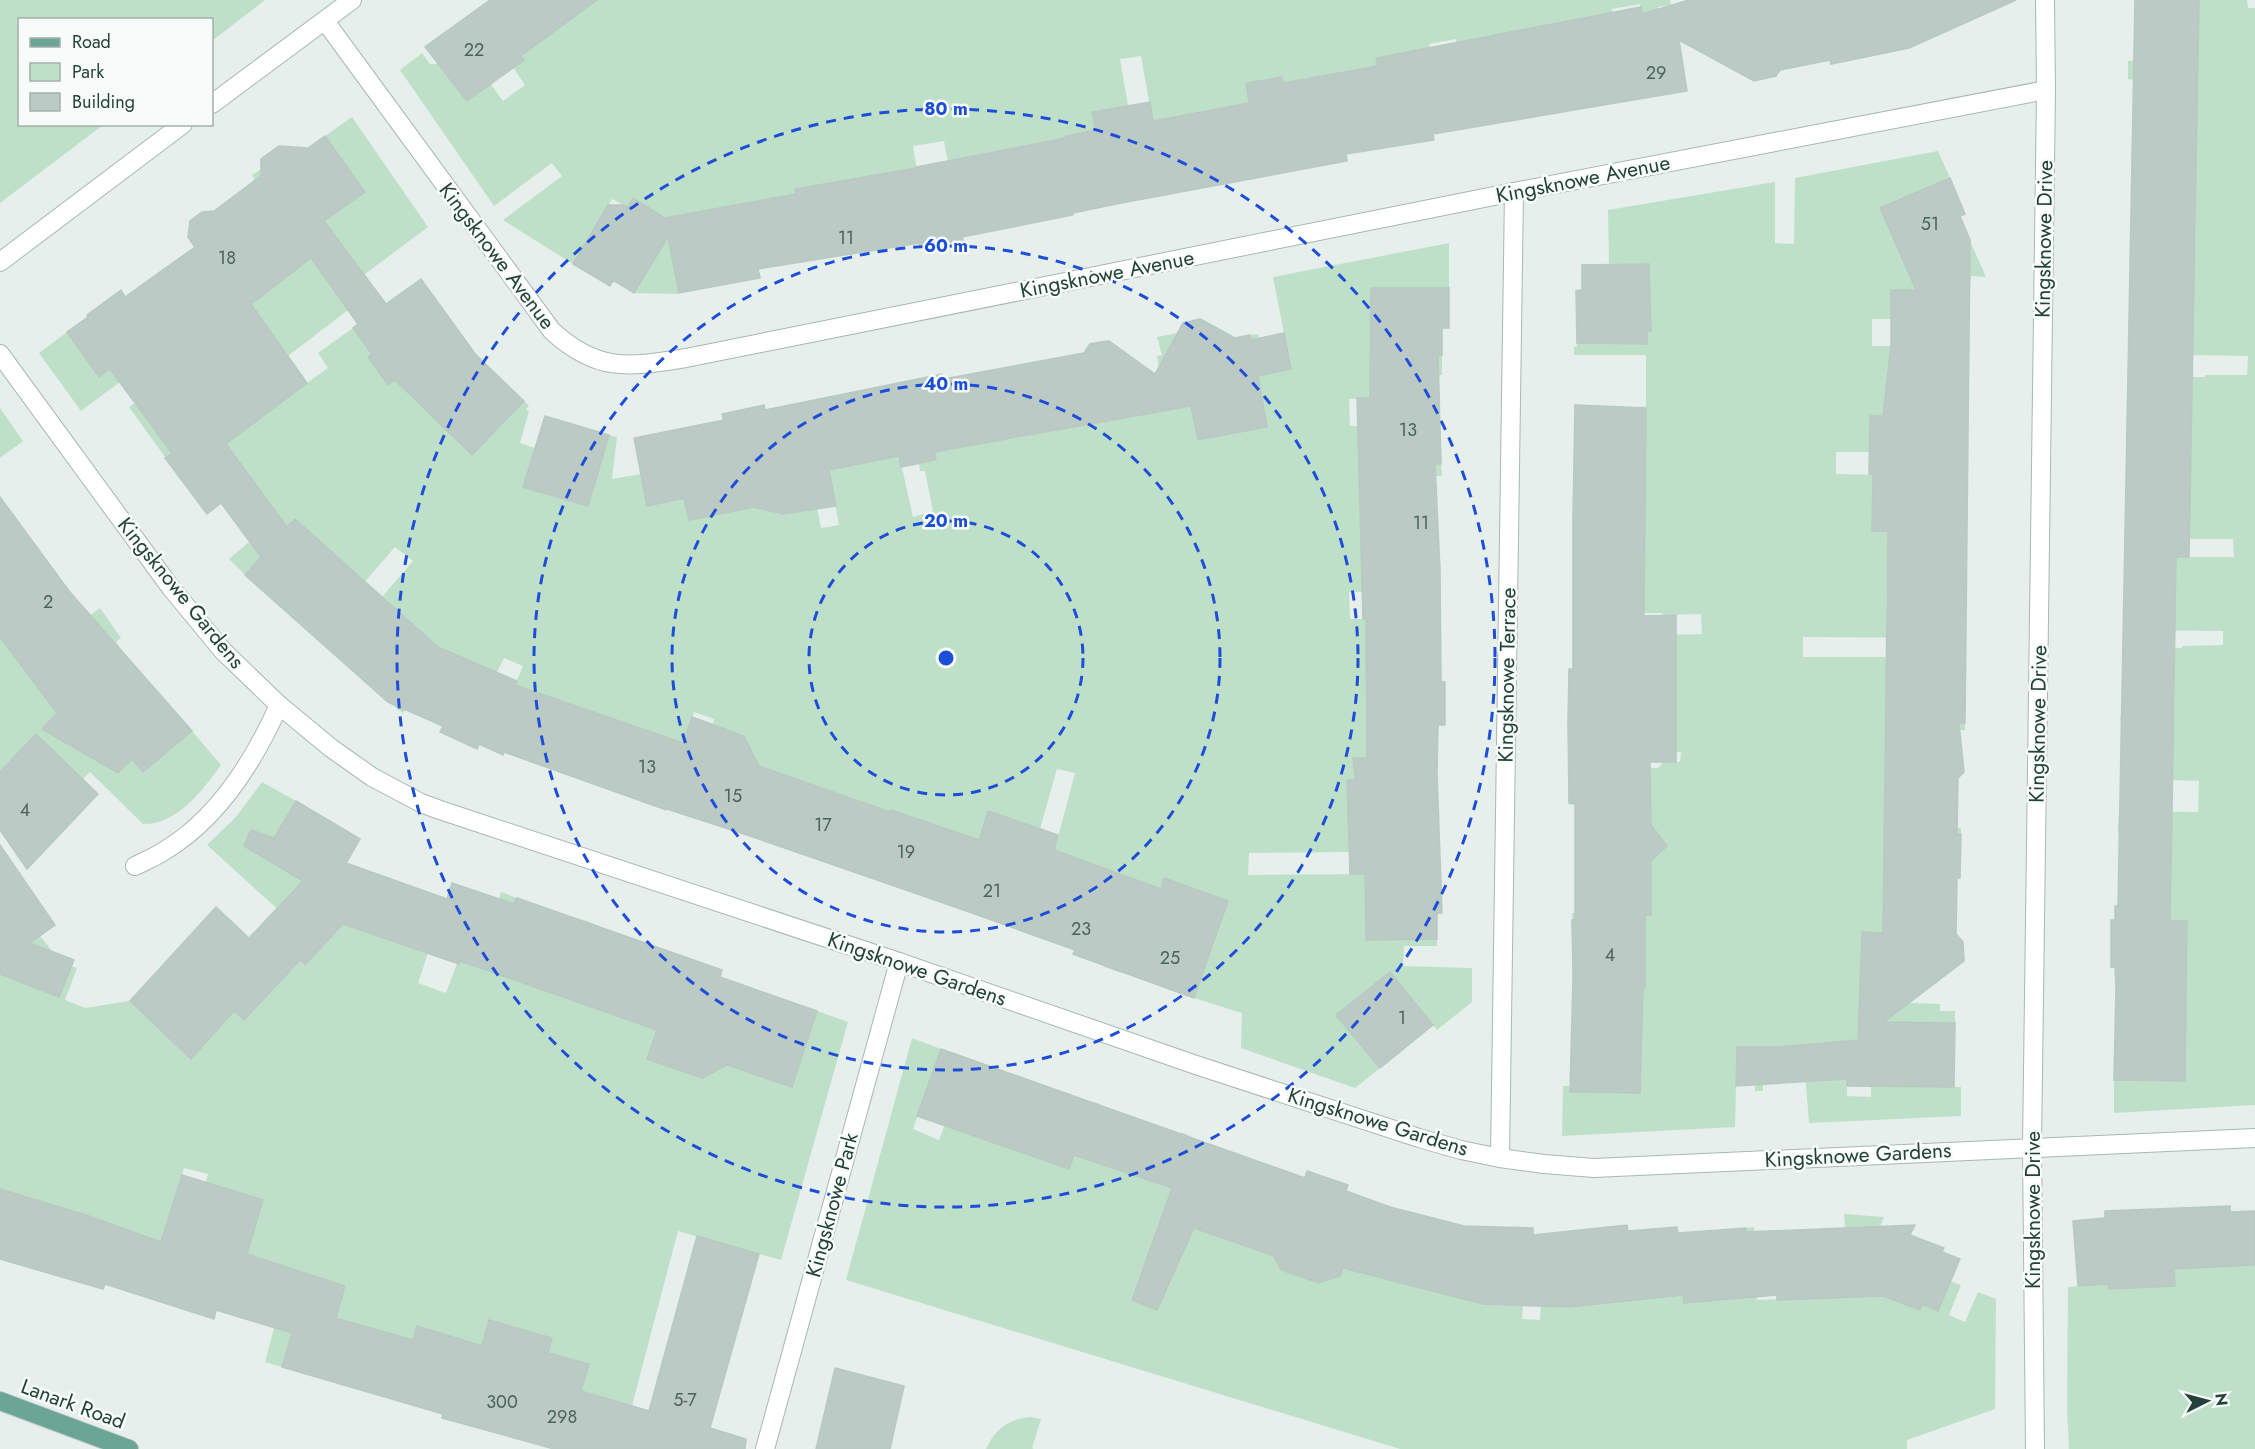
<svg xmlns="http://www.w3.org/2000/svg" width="2255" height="1449" font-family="Jost,sans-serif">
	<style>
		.green { fill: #bfe0c8 }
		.building { fill: #bbcac4; stroke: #b8c9c2; stroke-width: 1.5 }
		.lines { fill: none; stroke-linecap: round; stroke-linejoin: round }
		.minor-casing { stroke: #a8b8b2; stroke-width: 20 }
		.primary-casing { stroke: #c2cac8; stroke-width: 20 }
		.minor { stroke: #fff; stroke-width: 18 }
		.primary { stroke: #6aa596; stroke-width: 18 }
		.ring { fill: none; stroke: #1d4ed8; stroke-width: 3; stroke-dasharray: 10 8 }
		.labels { text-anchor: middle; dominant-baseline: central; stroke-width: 5; stroke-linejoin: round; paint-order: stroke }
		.number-label { font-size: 18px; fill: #4a645c }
		.street-label { font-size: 21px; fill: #24423a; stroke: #f7fbf9 }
		.centre { fill: #1d4ed8; stroke: #f7fbf9; stroke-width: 3 }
		.ring-label { font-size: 18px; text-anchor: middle; font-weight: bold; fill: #1d4ed8; stroke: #f7fbf9; stroke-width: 5; stroke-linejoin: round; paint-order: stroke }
	</style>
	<rect width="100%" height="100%" fill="#e6efeb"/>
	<g class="green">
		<path d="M0,0H265L212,41V20H20V124L103,125L0,203Z"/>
		<path d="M490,0L539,17L552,34L578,14L567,0H1670L1671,5L1658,7L1660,23L1643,26L1640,4L1612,9L1616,30L1521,51L1533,118L1506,122L1494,55L1459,60L1456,39L1429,44L1433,65H1429L1440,133L1433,134L1429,106L1376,59L1380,79L1340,86L1351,153L1346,154L1331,74L1303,79L1286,96L1282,77L1246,83L1262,170L1232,142L1226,107L1160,119L1154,129L1141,56L1120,59L1131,123L1092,113L1096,130L1066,136L1078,205L1045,174L1039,143L974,155L954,194L944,141L913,146L917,171L882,178L895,247L886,249L883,232L795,189L796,197L775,201L786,265L780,266L769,199L706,210L711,241L672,256L679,294L634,293L671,232L663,216L633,198L628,207L612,199L573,264L503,220L562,176L552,163L494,206L400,70L422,53L430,64H438L467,101L490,83L503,101L525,85L513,67L523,59L483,5Z"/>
		<path d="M2199,0H2247L2248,8H2255V1105L2114,1113V1080H2185L2186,1020L2153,994H2115V987L2186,988L2187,921H2153V906H2117L2118,899H2171V834L2118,833L2119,811L2198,812L2199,781L2173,780V744L2161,722L2120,721L2121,716L2174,717L2175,648H2182V646L2223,645V631L2123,630V622H2175L2176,557H2234L2233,539H2189L2192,377H2205V375H2247L2248,356L2192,355L2194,284L2159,283V264H2130L2129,258L2195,259L2196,191L2161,190V169L2131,168L2132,156L2197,157V102L2135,80L2128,79V61L2198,62Z"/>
		<path d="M352,117L428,227L337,295L348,310L288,356L307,383L328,368L318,353L353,328L362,340L371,334H460L429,398L422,407L472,455L524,401L529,406L526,410L529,411L520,443L535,448L524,487L588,506L609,435L617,437L612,479L641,474L648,505L684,498L689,520L719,514L701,424L706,423L713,456L768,485L773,512C785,515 790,514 800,506L797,405L821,528L839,525L829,470L890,458L877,388L884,387L913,517L933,511L925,471H920L919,464L936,460L934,452L982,443L969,374L975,373L1007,440L1072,427L1059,357L1065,356L1079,426L1166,410L1157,356L1162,355L1157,337L1177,333L1198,440L1267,427L1250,335L1258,334L1266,374L1291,369L1273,277L1449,243V288H1371V354L1442,355V375H1439V395L1349,399L1350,426H1369L1370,466L1441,464L1442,476H1420L1401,591L1349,592L1350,619H1366L1367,749L1437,756L1353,758L1354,780L1347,781L1348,810L1369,846L1440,844V851L1249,853L1248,875L1365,874L1437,939V946H1404L1403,966L1472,968V1002L1437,1030L1390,972L1336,1015L1380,1068L1355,1088L1241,1048L1242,1013L1194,998L1228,901L1164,879L1132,969L1125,967L1122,973L1104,967L1134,879L1110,870L1061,878L1040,938L1032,935L1075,773L1057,769L1040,829L988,811L955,908L929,898L891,811L868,877L856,873L867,840L740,761L747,741L744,736L726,729L718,733L704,750L714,719L694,712L683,743L624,723L602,787L504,752L515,720L513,689L523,666L504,658L497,672L448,651L420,716L405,710L403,713L383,698L433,642L382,597L413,561L395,547L316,638L351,569L295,519L245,575L229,559L256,536L192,438L165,457L129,407L168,379L152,358L81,411L39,353L67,332L100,377L165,329L228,320L255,181L252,175L261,169L307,233L365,192L325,136Z"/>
		<path d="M1938,151L1950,178L1880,209L1906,268L1970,241L1986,277L1971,276L1970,291L1891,290V319H1872V346H1891L1889,416H1870V441L1961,452H1836V474L1889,475L1873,531H1888V536L1961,537L1919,564H1887L1886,631L1958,632V638L1803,637V657H1886V722L1965,723V730H1959L1885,820L1957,821V828H1961V834H1923L1956,913V921H1924L1885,933L1863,932L1884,1002L1940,1004V1011H1955V1023L1858,1022L1857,1060H1847V1096L1871,1097V1086L1961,1087V1116L1809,1123L1803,1045L1763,1059V1091H1755V1047H1737L1735,1127L1562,1136L1563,1086H1570L1571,1092L1640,1093L1642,1007L1606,988H1645V919L1572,920V913L1651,915L1650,854H1658L1662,851V839L1658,835H1651V768H1658L1664,762H1680L1681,752H1664V635L1702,634L1701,614L1663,615L1662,613H1644L1645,548L1573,545L1645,449L1574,448V438L1622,439L1646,422V355H1574V347H1577L1576,332L1651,330L1649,264H1609L1608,210L1775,182V243L1794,244L1795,178Z"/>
		<path d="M0,408L23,441L0,458Z"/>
		<path d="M100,608L121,638L116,642L121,649L58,695L93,714L143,772L192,731L221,765C203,790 177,825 143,824L90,772L80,782L34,737L0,772V637L22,666Z"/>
		<path d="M262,782L296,801L263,858L428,953L418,983L446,993L483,894L499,899L501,892L517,898L491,972L553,993L585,920L599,926L574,1000L634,1022L658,955L672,988L648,1059L702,1078L711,1074L735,1006L750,987L753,988L731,1055L776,1070L773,1081L791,1087L817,1011L848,1022L781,1260L678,1231L624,1436L581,1391L589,1364L548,1353L552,1338L489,1321L469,1392L399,1336L336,1317L345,1286L309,1275L282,1367L265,1362L274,1328L259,1323L277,1263L247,1254L260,1209L257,1198L233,1191L195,1223L208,1174L184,1168L159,1251L105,1283L125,1229L72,1210L51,1267L28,1197L0,1189V964L40,936L53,952L39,989L59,997L71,966L77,968L65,1000L85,1008L129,1001L191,1058L261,925L304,965L320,948L207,845L236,817Z"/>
		<path d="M912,1038L941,1049L913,1129L939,1140L949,1114L1001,1070L1030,1080L1007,1147L1069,1169L1093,1102L1100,1104L1084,1158L1163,1185L1181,1132L1190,1136L1152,1243L1175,1267L1179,1263L1190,1226L1245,1245L1273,1166L1284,1171L1281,1270L1319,1283L1329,1279L1336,1262L1523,1305L1522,1319L1540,1320L1541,1305L1658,1297L1651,1228H1657L1658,1265L1683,1294L1684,1303L1751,1297L1746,1228L1754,1227L1757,1300L1843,1297L1840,1228L1845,1227L1844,1214L1884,1217L1857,1286L1929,1285L1950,1281L1961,1285L1949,1315L1965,1322L1978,1292L1996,1299L1995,1409L1907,1440V1449H1400L846,1280Z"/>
		<path d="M2172,1214L2199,1248L2200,1268L2255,1265V1449H2069L2067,1407L2068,1287L2108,1284L2109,1289L2175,1286Z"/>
		<path d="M1030,1417L1041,1419L1032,1448L1034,1449H986C995,1429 1008,1419 1030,1417Z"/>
	</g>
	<g class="building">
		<path d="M490,0H597L521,56L524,60L467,101L425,47Z"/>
		<path d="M1689,0H2016L1909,48L1831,64L1830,60L1780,70L1776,76L1754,81L1679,40L1687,91L1433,134L1434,140L1346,154L1347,161L1116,204L1073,213V215L962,237L963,240L920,248L919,243L758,269L760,278L679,293L668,237L634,293L613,280L610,286L573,264L608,205H623L628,207L633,198L665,218L796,194L795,189L916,168V167L1066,138V136L1096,130L1092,112L1150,102L1153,121L1249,103L1246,83L1282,77L1283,83L1378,66L1376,58L1641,7L1642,14Z"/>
		<path d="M2135,0H2199L2189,557H2176L2172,812L2170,921H2187L2185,1081L2114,1080L2116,987L2115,967H2111V920H2115V906H2118Z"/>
		<path d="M325,136L365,192L324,221L386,304L421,279L476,355L524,401L472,455L395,380L388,385L368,357L372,354L353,328L358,324L311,258L251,304L307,383L226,444L287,527L295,519L438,647L517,681L515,685L683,743L692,717L744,736L759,766L890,812L891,810L979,840L988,811L1058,835L1054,850L1161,889L1164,878L1228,901L1194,998L1073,954L1075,950L955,907L753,837L667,809L666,810L504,752L503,755L479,744L477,749L440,732L443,726L388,702L245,575L261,557L221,503L207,514L165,458L172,453L110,369L99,377L67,332L88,317L87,315L121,290L125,297L195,247L188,237L190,221L202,212L214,211L261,176V159L279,146L308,148Z"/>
		<path d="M1950,178L1965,214L1960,216L1970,240L1965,723H1959L1964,772L1958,778L1957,834H1961L1960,878H1957L1956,934L1963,942L1964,961L1884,1022L1955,1023L1954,1087L1847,1086V1079L1736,1086L1737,1047H1777L1858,1040L1862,932L1883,933L1888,531H1872L1873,474H1869L1870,416H1883L1891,345V290H1916L1880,208Z"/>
		<path d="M1649,264L1651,331H1647V344L1577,343L1576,291L1582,290V265Z"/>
		<path d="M1371,288H1449V328H1442V355H1438L1441,464H1435L1440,570L1441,682H1445V725H1438L1437,773L1442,913H1437V939L1366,940L1365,874H1350L1347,780H1355L1353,758H1367L1366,619H1363L1357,398H1370Z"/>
		<path d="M1200,319L1235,338L1250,335L1251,340L1284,333L1291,369L1258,376L1267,427L1198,440L1191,406L934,452L936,460L901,467L899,456L829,470L836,506L783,514L754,507L689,520L684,498L647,506L634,438L724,420L722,414L764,405L765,410L942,374L944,379L1084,353L1090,344L1100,342L1109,341L1155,374L1183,323Z"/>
		<path d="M1575,405L1646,408L1644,616L1676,615V762H1650L1651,825L1667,846L1651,861V915H1645V988H1643L1640,1093L1570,1092L1573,977L1572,920H1575V804L1569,803L1568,723L1569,669H1573V515Z"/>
		<path d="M545,416L609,435L588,506L523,487Z"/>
		<path d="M0,497L69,591L192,731L143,772L132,759L118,773L42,729L57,713L0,637Z"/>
		<path d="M36,734L98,794L27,869L0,830V772Z"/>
		<path d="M296,801L360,839L346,863L447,899L452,883L514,904L517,898L722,970L720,977L817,1011L792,1087L727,1065L702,1078L647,1059L657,1030L460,961L459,964L343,924L305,965L300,960L244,1020L234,1011L191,1059L130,1001L216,907L249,938L303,881L244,846L251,830L274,838Z"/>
		<path d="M0,845L55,925L30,943L74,960L59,997L0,974Z"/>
		<path d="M1390,972L1433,1025L1380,1068L1336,1015Z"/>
		<path d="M941,1049L1305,1178L1307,1171L1348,1185L1346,1191L1390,1207L1464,1226L1533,1228V1235L1627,1225L1628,1231L1677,1227L1678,1233L1746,1228V1232L1915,1225L1910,1235L1944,1248L1942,1252L1960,1259L1938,1311L1922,1304L1920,1310L1883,1296L1777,1300V1295L1684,1303L1683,1295L1569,1307L1483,1304L1343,1268L1340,1276L1319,1283L1281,1270L1274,1256L1194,1228L1157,1310L1132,1300L1172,1188L1074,1155L1069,1169L917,1116Z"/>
		<path d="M182,1175L263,1200L247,1254L345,1286L336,1318L413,1340L417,1326L482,1346L489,1320L552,1338L548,1353L589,1364L581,1391L649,1411L697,1236L759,1254L710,1428L746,1439L745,1449H554L442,1418L443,1414L282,1367L292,1333L216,1310L214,1319L105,1284L103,1289L0,1259V1189L86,1215L161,1242Z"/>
		<path d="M2230,1206V1212L2255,1211V1265L2174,1269L2175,1286L2109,1289L2108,1284L2078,1286L2073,1221L2105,1218V1211Z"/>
		<path d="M835,1368L904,1386L890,1449H816Z"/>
	</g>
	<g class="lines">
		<g class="minor-casing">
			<g id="minor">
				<path d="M325,21L552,331C598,373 629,367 686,358L1514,192L2046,90"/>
				<path d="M212,104L352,0"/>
				<path d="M0,262L183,124"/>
				<path d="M0,354L171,588L223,651L279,705L331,748L372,777L421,803L440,810L899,962L1196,1065L1419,1138L1461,1150L1500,1158L1544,1164L1594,1168L2255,1138"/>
				<path d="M135,866C145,861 155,857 164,851C218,819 254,761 279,705"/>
				<path d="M1500,1158L1514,192"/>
				<path d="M765,1449L899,962"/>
				<path d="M2035,1449L2032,1147L2046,90L2045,0"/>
			</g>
		</g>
		<g class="primary-casing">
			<path id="primary" d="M0,1401L129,1449"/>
		</g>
		<use href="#minor" class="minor"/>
		<use href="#primary" class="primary"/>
	</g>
	<g class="ring">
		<circle cx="946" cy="658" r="137"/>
		<circle cx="946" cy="658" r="274"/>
		<circle cx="946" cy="658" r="412"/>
		<circle cx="946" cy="658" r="549"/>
	</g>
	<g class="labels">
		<g class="number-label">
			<text x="474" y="50">22</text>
			<text x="1656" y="73">29</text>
			<text x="1930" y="224">51</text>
			<text x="846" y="238">11</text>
			<text x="227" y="258">18</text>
			<text x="1408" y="430">13</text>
			<text x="1421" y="523">11</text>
			<text x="48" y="602">2</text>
			<text x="647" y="767">13</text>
			<text x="733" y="796">15</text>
			<text x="25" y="810">4</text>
			<text x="823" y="825">17</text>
			<text x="906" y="852">19</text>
			<text x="992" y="891">21</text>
			<text x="1081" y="929">23</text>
			<text x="1610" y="955">4</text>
			<text x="1170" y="958">25</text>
			<text x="1402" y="1018">1</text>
			<text x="685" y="1400">5-7</text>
			<text x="502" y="1402">300</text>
			<text x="562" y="1417">298</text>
		</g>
		<g class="street-label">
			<text transform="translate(1583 179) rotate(-11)">Kingsknowe Avenue</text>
			<text transform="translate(2044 239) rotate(-89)">Kingsknowe Drive</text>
			<text transform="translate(497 256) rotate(53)">Kingsknowe Avenue</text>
			<text transform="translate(1107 274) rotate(-11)">Kingsknowe Avenue</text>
			<text transform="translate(181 593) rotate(51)">Kingsknowe Gardens</text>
			<text transform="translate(1507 675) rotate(-89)">Kingsknowe Terrace</text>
			<text transform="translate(2038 724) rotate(-89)">Kingsknowe Drive</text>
			<text transform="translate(917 969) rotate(19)">Kingsknowe Gardens</text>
			<text transform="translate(1378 1122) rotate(17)">Kingsknowe Gardens</text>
			<text transform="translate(1858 1155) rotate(-3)">Kingsknowe Gardens</text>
			<text transform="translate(832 1205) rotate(-75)">Kingsknowe Park</text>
			<text transform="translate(2033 1210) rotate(-90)">Kingsknowe Drive</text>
			<text transform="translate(73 1404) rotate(20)">Lanark Road</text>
		</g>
	</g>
	<circle cx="946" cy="658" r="9" class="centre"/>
	<g class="ring-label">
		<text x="946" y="115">80 m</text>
		<text x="946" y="252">60 m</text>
		<text x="946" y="390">40 m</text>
		<text x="946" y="527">20 m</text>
	</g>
	<rect x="18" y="18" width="195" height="108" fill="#f7fbf9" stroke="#a3b1ad" stroke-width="1.5"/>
	<rect x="30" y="38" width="30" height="9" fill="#6aa596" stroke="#a3b1ad" stroke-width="1.5"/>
	<text x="72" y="48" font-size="18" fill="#24423a">Road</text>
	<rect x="30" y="63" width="30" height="18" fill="#bfe0c8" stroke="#a3b1ad" stroke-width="1.5"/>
	<text x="72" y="78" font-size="18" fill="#24423a">Park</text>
	<rect x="30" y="93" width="30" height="18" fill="#bbcac4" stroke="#a3b1ad" stroke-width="1.5"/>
	<text x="72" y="108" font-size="18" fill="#24423a">Building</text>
	<g transform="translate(2207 1401) rotate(84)" stroke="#f7fbf9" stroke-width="4.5" paint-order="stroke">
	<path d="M0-4.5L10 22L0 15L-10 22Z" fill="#24423a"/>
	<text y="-9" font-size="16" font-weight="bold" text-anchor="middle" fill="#24423a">N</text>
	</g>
</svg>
